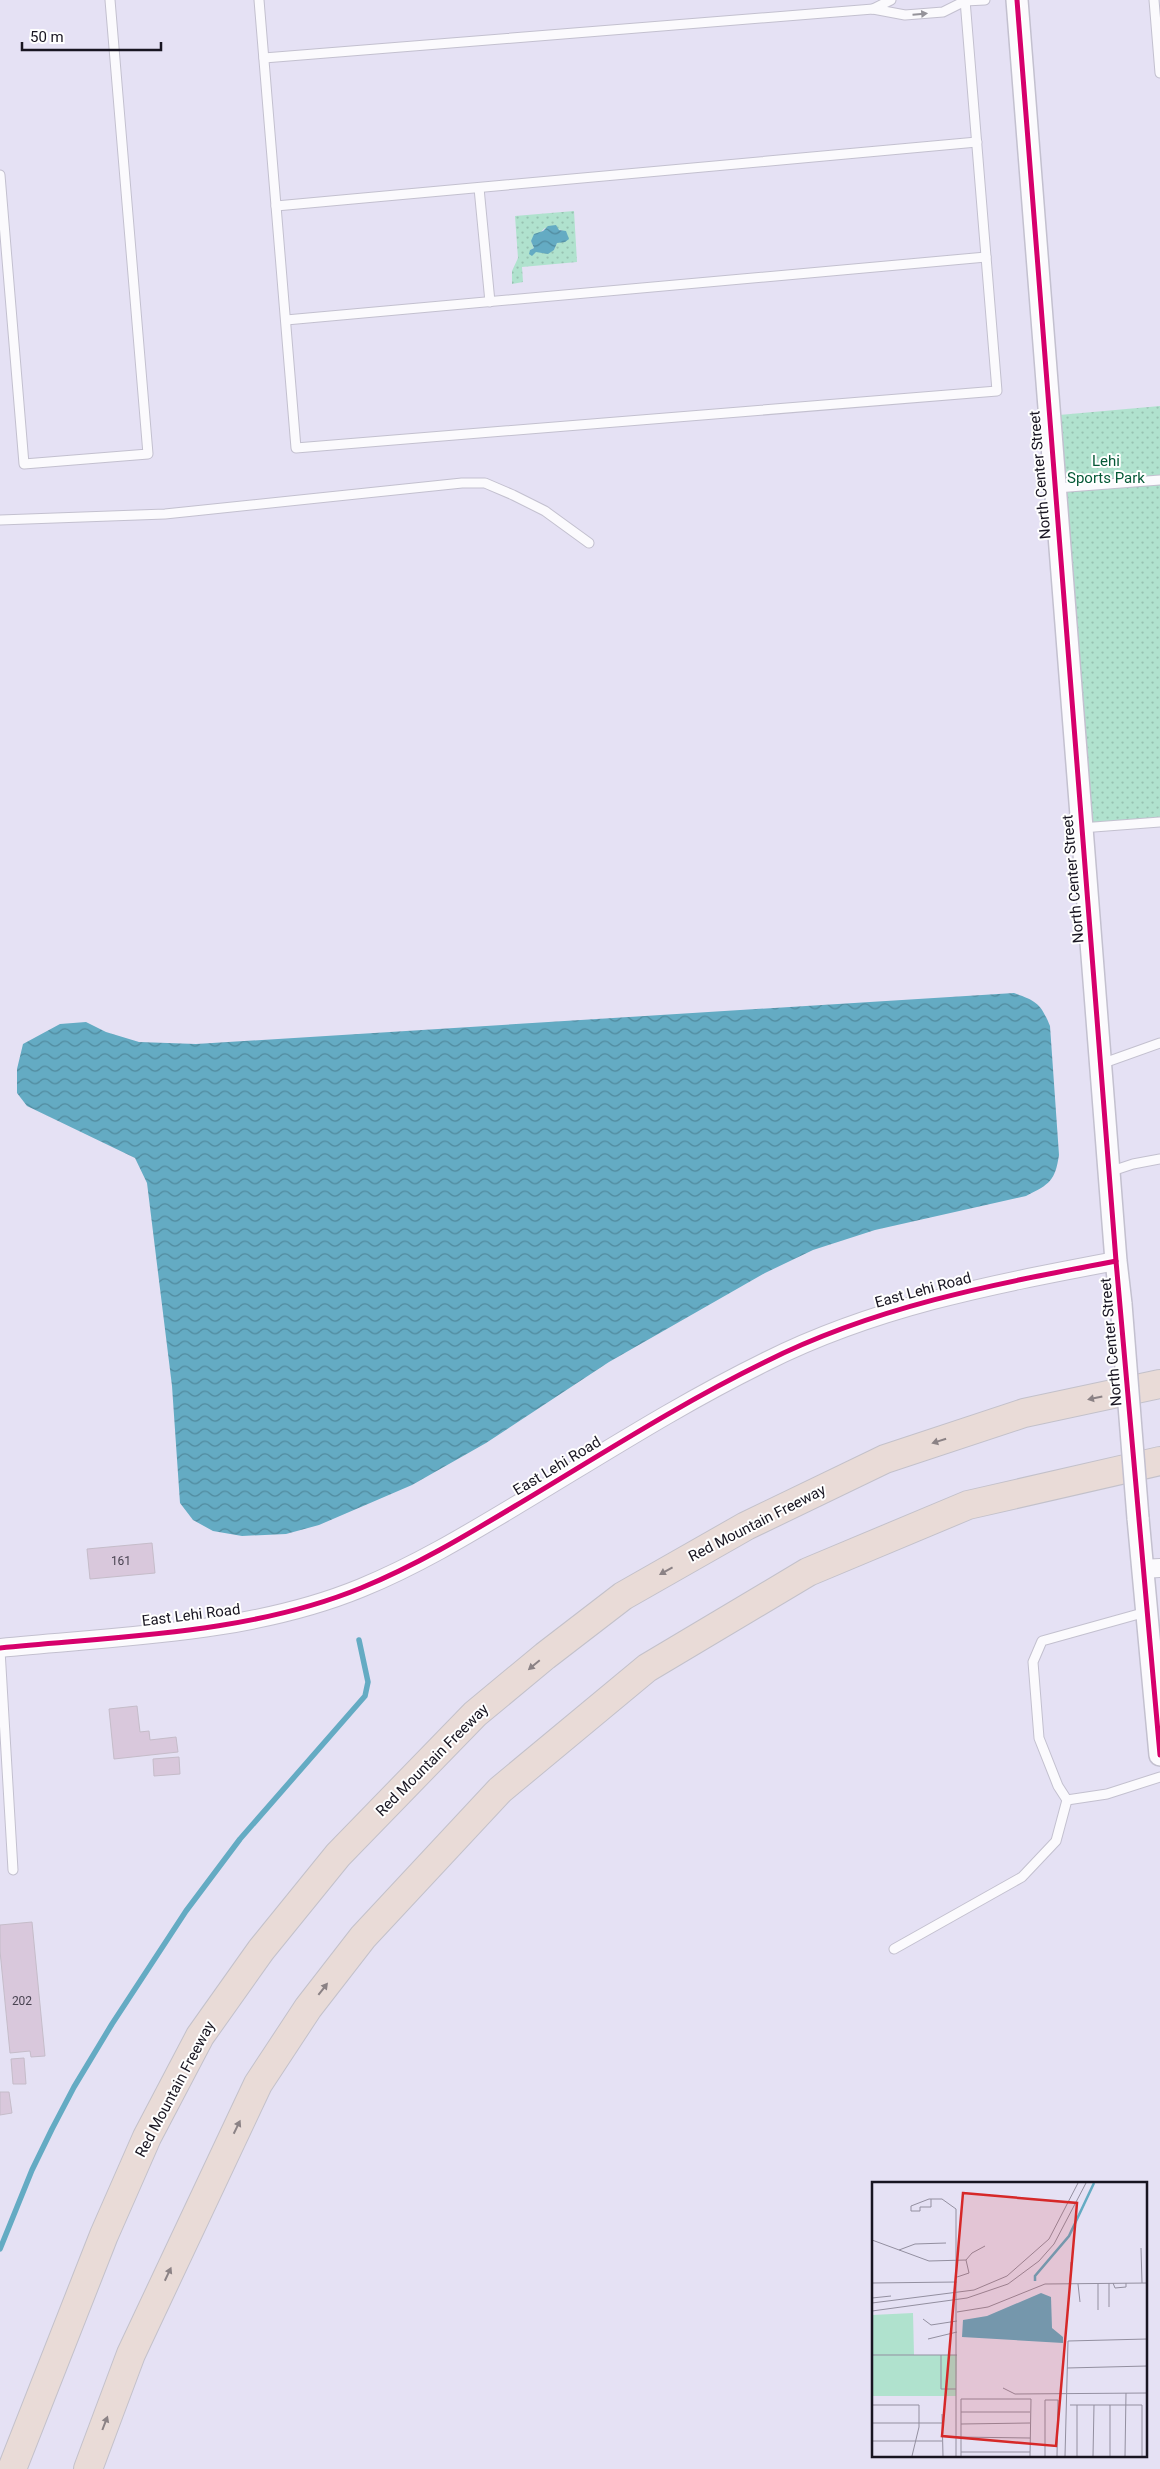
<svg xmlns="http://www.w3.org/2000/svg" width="1160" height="2469" font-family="Roboto,sans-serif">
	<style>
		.grass { fill: url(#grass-dots); fill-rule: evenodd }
		.water { fill: url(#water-waves) }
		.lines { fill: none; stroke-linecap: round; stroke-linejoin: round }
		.stream { stroke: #64abc3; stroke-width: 5.5 }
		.building { fill: #d9c8dc; stroke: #c5bcc9 }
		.service-casing { stroke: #c3c0cf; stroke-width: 11 }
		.minor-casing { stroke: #c3c0cf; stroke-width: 20 }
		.tertiary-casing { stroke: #c3c0cf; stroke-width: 24 }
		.motorway-casing { stroke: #c3c1ca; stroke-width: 30 }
		.service { stroke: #fbfafd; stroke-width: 9 }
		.minor { stroke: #fbfafd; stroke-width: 18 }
		.tertiary { stroke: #fbfafd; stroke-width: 21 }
		.motorway { stroke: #e9dbd7; stroke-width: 28 }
		.tertiary-bridge-casing { stroke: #c3c0cf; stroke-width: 24; stroke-linecap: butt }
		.tertiary-bridge { stroke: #fbfafd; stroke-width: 21 }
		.cycleway-casing { stroke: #fff; stroke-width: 8 }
		.cycleway { stroke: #d6006c; stroke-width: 5 }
		.oneway { fill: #95939a }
		.oneway2 { fill: #8b8285 }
		.labels { text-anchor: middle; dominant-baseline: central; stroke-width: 4; stroke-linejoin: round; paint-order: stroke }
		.number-label { font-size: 12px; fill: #494351 }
		.park-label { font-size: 15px; fill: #065937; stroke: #fff }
		.street-label { font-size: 15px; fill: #181521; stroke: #fff }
		.inset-river { fill: none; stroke: #64abc3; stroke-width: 2.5 }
		.inset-road { fill: none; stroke: #938fa0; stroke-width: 1 }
		.view { fill: #d62828; fill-opacity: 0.15; stroke: #d62828; stroke-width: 2.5 }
		.inset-edge { fill: none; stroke: #181521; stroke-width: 2.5 }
	</style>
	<defs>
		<pattern id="grass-dots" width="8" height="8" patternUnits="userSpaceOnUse" patternTransform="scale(1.25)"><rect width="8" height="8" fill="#b0e2ce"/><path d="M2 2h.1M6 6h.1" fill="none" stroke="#97c1b1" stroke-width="1.8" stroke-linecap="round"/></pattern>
		<pattern id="water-waves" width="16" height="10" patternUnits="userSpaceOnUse" patternTransform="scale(1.25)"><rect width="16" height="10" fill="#64abc3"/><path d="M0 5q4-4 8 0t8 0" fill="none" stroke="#518a9e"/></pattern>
	</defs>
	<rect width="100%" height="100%" fill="#e5e1f4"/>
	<g class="grass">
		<path d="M574,211L577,262L522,267L523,282L512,284V271L518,258L515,216ZM545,228L562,230L554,250L536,252L530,250L534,248L531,241Z"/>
		<path d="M1160,406V822L1081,828L1048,416Z"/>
	</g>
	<g class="water">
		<path d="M556,225L559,230L566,231L569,239L565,242L557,243L554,250L548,254L536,252L532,256L529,254L530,250L534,248L531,241L534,234L543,231L548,226Z"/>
		<path d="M1014,993C1037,1001 1041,1004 1050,1026L1059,1155C1055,1181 1050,1184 1026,1196L875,1230L813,1250L765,1273L609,1362L486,1443L412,1485L319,1525L286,1534L242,1536L213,1531L193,1520L180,1503L172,1386L147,1183L135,1158L27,1106L17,1093V1069L23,1044L60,1024L86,1022L106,1032L139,1042L196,1044Z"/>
	</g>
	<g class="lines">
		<path class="stream" d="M0,2249L32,2170L52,2129L74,2087L112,2024L186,1911L240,1839L365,1696L368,1682L359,1640"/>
	</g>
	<g class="building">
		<path d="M152,1543L155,1573L90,1579L87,1549Z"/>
		<path d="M137,1706L140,1732L149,1731L150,1740L176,1737L178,1752L114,1759L109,1709Z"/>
		<path d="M179,1757L180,1774L154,1776L153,1759Z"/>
		<path d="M32,1922L45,2056L31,2057L30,2051L10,2053L0,1951V1925Z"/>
		<path d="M24,2058L26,2084H13L11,2059Z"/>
		<path d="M0,2092H9L12,2113L0,2115Z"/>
	</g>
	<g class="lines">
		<g class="service-casing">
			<g id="service">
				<path d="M259,0L296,448L997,391L965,0"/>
				<path d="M1154,0L1160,73"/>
				<path d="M873,9L891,0"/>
				<path d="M264,58L873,9L905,15L943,12L965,1L985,0"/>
				<path d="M0,175L24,464L148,454L110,0"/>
				<path d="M479,188L490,302"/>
				<path d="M276,206L977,142"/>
				<path d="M286,320L986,257"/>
				<path d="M1056,488L1160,480"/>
				<path d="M0,520L165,514L462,483H485L513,495L545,511L589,543"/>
				<path d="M1081,828L1160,822"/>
				<path d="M1101,1064L1160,1043"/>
				<path d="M1109,1172L1133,1164L1160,1159"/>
				<path d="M1146,1612L1042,1641L1033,1662L1039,1738L1058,1786L1067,1800L1107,1794L1160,1777"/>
				<path d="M0,1650L13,1870"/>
				<path d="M894,1949L1022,1877L1056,1841L1067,1800"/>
			</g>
		</g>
		<g class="minor-casing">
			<g id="minor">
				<path d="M1142,1569L1160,1568"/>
				<path d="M0,1648C119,1636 249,1634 361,1588C415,1566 465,1536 515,1506C597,1457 679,1404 765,1362C876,1306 995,1284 1116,1261"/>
			</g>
		</g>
		<g class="tertiary-casing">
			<g id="tertiary">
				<path d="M1017,0L1116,1261L1121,1304"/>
				<path d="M1138,1518L1160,1755"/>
			</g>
		</g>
		<g class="motorway-casing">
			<g id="motorway">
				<path d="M12,2469L104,2235L147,2137L200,2036L261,1950L338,1855L475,1714L545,1656L623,1596L746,1526L885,1459L1024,1413L1160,1384"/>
				<path d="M88,2469L131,2354L258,2084L308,2008L363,1937L500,1790L647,1668L808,1572L968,1505L1160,1461"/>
			</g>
		</g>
		<use href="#service" class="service"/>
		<use href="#minor" class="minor"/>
		<use href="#tertiary" class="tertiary"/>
		<use href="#motorway" class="motorway"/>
		<g class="tertiary-bridge-casing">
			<path id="tertiary-bridge" d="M1121,1304L1138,1518"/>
		</g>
		<use href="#tertiary-bridge" class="tertiary-bridge"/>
		<g class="cycleway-casing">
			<g id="cycleway">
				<path d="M1017,0L1116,1261L1160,1755"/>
				<path d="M0,1648C119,1636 249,1634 361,1588C415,1566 465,1536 515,1506C597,1457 679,1404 765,1362C876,1306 995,1284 1116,1261"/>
			</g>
		</g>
		<use href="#cycleway" class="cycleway"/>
	</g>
	<defs><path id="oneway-solid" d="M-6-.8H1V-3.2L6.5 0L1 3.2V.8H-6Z" transform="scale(1.25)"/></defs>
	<use class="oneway" href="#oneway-solid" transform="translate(920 14) rotate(-5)"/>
	<g class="oneway2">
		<use href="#oneway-solid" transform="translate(1095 1398) rotate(168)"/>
		<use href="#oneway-solid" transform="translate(939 1441) rotate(162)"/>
		<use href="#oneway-solid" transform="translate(666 1571) rotate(151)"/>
		<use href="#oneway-solid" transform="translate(534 1665) rotate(140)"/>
		<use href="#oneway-solid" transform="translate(323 1989) rotate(-52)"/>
		<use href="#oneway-solid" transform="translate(237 2127) rotate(-64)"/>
		<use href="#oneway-solid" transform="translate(168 2274) rotate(-65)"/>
		<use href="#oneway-solid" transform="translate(105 2423) rotate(-69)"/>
	</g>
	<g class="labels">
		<g class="number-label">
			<text x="121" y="1561">161</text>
			<text x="22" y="2001">202</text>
		</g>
		<g class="park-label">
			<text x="1106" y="461">Lehi<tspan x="1106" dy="17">Sports Park</tspan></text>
		</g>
		<g class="street-label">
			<text transform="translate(1040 475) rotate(-95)">North Center Street</text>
			<text transform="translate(1073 879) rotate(-95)">North Center Street</text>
			<text transform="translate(923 1290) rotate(-15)">East Lehi Road</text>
			<text transform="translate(1111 1342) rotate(-95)">North Center Street</text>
			<text transform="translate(557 1466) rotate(-31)">East Lehi Road</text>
			<text transform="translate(757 1523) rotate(-27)">Red Mountain Freeway</text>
			<text transform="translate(191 1615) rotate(-7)">East Lehi Road</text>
			<text transform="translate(432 1760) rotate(-45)">Red Mountain Freeway</text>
			<text transform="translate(175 2089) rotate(-62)">Red Mountain Freeway</text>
		</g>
	</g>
	<g transform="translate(872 2182)">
		<rect width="275" height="275" fill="#e5e1f4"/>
		<path d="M41,131L42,173H85L84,214H0V133Z" fill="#b0e2ce"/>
		<path d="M169,111L179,115L180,146L191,155V161L90,155L91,138L115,134Z" fill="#64abc3"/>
		<path class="inset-river" d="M163,99V94L197,54L222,1"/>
		<path class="inset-road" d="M59,17V25H48V29H39V24L57,17H70L84,27V274M0,58L57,79L94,78L97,91L85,95M269,66L270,101M27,68L43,62L74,61M94,78L100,71L113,64M0,101L85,100M237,101V125M241,101L243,106L254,105V101M198,102L199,80M206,102L208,120M0,116L19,114M0,121L102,108L135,94L177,57L206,1M226,128V101M0,129L95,116L136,102L167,79L182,62L214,1M85,130L116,125L173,102L275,101M51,137L59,143L85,139M56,157L85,150M0,173H85M69,173V207H84M195,186L275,184M131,206L143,212L275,211M0,223H47V245L40,274M198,223H270V274M89,230H158M70,232L71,274M0,241H70M89,242L158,241M84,255L158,256M0,259H70M89,270H158M89,274V217H159L158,274M173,274V218H186L185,274M193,274L196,159L275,157M205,274V223M221,274L222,223M238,274V223M253,274L254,211"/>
		<path class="view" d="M91,11L205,21L184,264L70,254Z"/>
		<rect width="275" height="275" class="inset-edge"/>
	</g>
	<path d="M22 42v8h139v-8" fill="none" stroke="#181521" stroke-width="2.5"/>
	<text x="30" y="42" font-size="15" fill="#181521" stroke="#ffffff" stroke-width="4" paint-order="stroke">50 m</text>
</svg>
